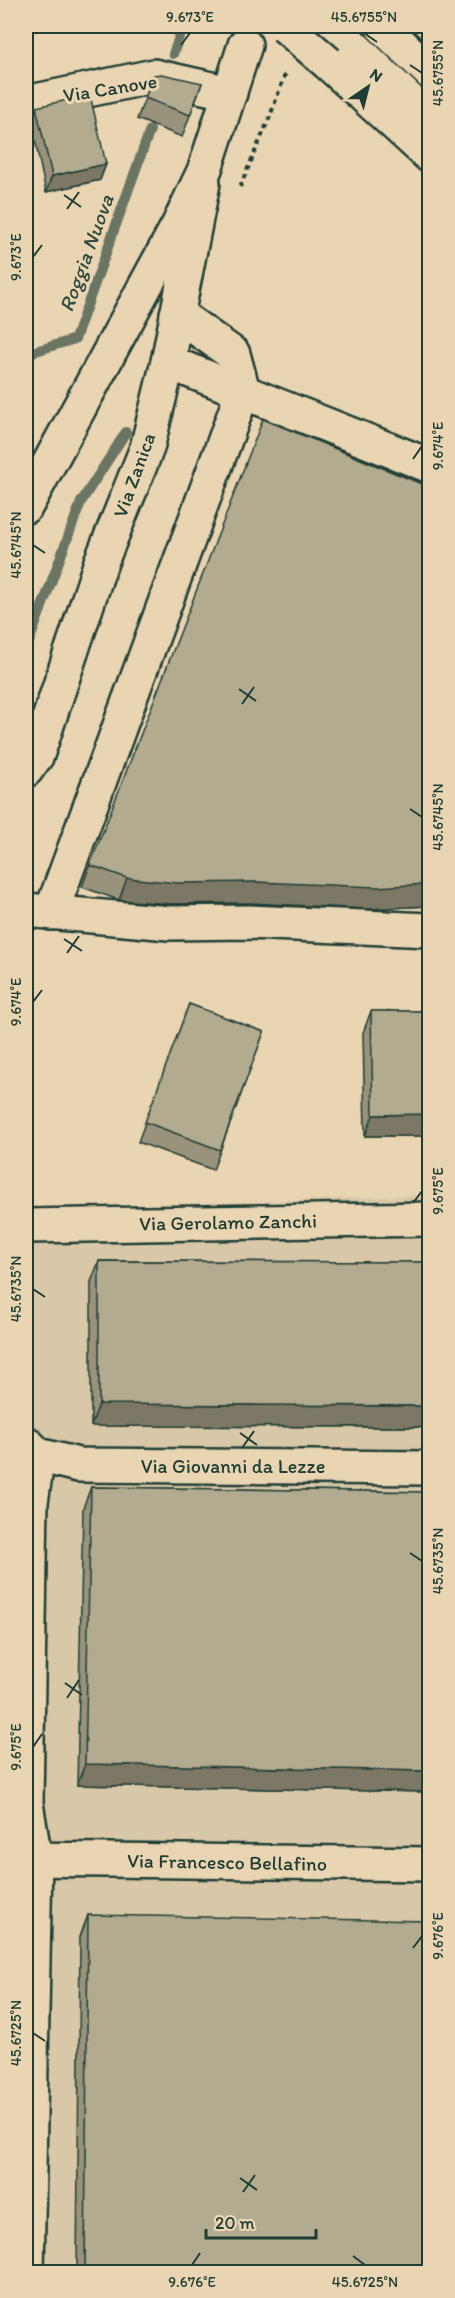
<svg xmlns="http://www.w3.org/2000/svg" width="455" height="2298" font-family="Itim,sans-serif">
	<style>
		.built { fill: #d9c8a8 }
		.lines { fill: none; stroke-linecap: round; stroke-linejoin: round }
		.stream { stroke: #6a7563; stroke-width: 10 }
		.minor-casing { stroke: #1f3d34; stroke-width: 38 }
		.major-casing { stroke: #1f3d34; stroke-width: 38 }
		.highway-casing { stroke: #1f3d34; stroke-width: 38 }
		.path { stroke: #1f3d34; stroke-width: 4; stroke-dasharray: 4.5 4.5; stroke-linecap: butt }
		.minor { stroke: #ead5b3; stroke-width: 33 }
		.major { stroke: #ead5b3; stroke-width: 33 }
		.highway { stroke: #ead5b3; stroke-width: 33 }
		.highway-bridge-casing { stroke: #1f3d34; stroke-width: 38; stroke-linecap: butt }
		.highway-bridge { stroke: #ead5b3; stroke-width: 33 }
		.wall { fill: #99937c; stroke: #1f3d34; stroke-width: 1.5 }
		.shaded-wall { fill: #7d7865; stroke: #1f3d34; stroke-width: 1.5 }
		.building { fill: #b2ab90; stroke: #1f3d34; stroke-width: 1.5 }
		.ticks { fill: none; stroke: #1f3d34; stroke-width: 2 }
		.labels { text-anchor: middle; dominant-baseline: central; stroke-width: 6; stroke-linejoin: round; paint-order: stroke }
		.street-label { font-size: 20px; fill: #1f3d34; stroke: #ead5b3 }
		.water-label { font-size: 21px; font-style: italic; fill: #324b40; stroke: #ead5b3 }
		.neatline { fill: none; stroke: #1f3d34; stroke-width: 2 }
		.ticks-label { font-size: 15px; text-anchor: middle; fill: #1f3d34 }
	</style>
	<rect width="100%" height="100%" fill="#ead5b3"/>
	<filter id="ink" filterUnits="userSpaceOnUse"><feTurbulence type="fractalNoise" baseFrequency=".0167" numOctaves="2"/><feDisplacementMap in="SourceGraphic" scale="12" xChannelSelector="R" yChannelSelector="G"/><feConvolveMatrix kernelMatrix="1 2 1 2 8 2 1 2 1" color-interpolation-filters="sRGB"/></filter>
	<g filter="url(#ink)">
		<path class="built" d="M429,1195V2272H26V1249L73,1209Z"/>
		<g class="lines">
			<g class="stream">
				<path d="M173,54L183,26"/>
				<path d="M26,354L75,339L150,130"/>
				<path d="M26,650L81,502L126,432"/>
			</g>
			<g class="minor-casing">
				<g id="minor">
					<path d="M26,103L154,76L230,93"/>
					<path d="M168,362L430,466"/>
					<path d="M26,770L37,755L101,562L147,448L168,362L203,183"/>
					<path d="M26,910L169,923L248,922L430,930"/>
					<path d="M51,913L243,391L233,354L177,314"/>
					<path d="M26,1226L430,1219"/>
					<path d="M26,1443L38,1455L78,1465L430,1468"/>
					<path d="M26,1859L430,1864"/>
					<path d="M27,2272L35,1859L26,1803L31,1502L38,1455"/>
				</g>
			</g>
			<g class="major-casing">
				<path id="major" d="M26,506L179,224L205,169L245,45"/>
			</g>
			<g class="highway-casing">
				<g id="highway">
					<path d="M332,26L430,120"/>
					<path d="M382,26L430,72"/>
					<path d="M328,63L430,156"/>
				</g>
			</g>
			<path class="path" d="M240,187L269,119L286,72"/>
			<use href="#minor" class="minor"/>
			<use href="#major" class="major"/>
			<use href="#highway" class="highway"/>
			<g class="highway-bridge-casing">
				<path id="highway-bridge" d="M285,26L328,63"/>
			</g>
			<use href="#highway-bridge" class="highway-bridge"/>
		</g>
		<g class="wall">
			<path d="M154,75L202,83L182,137L137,119Z"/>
			<path d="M36,107L106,164L100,180L46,192L31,122Z"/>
			<path d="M429,487V906L368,909L249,903L170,904L119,900L82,887L90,865Z"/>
			<path d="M189,1004L264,1032L213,1170L138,1142Z"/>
			<path d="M371,1011H429V1136H365L363,1033Z"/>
			<path d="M99,1261L429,1262V1427L91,1426V1282Z"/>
			<path d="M91,1487L429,1492V1792L77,1785L83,1508Z"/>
			<path d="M88,1915L429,2272H77L80,1937Z"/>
		</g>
		<g class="shaded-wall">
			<path d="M106,164L100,180L46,192L52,176Z"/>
			<path d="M127,878L257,882L429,884V906L368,909L249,903L170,904L119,900Z"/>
			<path d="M429,1114V1136H365L373,1115Z"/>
			<path d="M99,1404L429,1406V1427L91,1426Z"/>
			<path d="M85,1764L429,1771V1792L77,1785Z"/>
		</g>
		<g class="building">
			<path d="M162,74L202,83L190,115L145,98L154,75Z"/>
			<path d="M90,95L106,164L52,176L36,107Z"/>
			<path d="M263,419L429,487V884L376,887L257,882L178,883L127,878L90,865Z"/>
			<path d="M189,1004L264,1032L220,1150L145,1122Z"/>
			<path d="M371,1011H429V1114L373,1115Z"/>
			<path d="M99,1261L429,1262V1406L99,1404Z"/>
			<path d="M91,1487L429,1492V1771L85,1764Z"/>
			<path d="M88,1915L429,1921V2272H85Z"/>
		</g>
	</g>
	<path class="ticks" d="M364,33L377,42M181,45L190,33M410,65L422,73M64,195L81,207M67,209L79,192M33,257L42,245M413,459L422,446M33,545L45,553M239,689L256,701M242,704L254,687M410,809L422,817M64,939L82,951M67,953L79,936M33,1002L42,990M413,1203L422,1191M33,1289L45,1297M240,1433L257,1445M242,1448L254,1431M410,1553L422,1561M65,1683L82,1695M67,1698L79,1680M33,1747L42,1734M413,1948L422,1936M33,2033L45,2041M240,2178L257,2190M243,2192L255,2175M353,2256L365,2265M192,2265L200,2253"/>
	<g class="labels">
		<g class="street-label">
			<text transform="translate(110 88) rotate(-9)">Via Canove</text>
			<text transform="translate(134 475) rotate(-70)">Via Zanica</text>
			<text transform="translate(228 1222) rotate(-1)">Via Gerolamo Zanchi</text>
			<text x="233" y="1466">Via Giovanni da Lezze</text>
			<text transform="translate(227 1862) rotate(1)">Via Francesco Bellafino</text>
		</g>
		<g class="water-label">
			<text transform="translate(86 253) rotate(-70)">Roggia Nuova</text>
		</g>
	</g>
	<rect width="455" height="2298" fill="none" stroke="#ead5b3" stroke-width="66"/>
	<g transform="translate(368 87) rotate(35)" stroke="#ead5b3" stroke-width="4.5" paint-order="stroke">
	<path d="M0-4.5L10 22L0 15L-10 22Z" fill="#1f3d34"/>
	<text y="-9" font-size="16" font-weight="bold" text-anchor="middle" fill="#1f3d34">N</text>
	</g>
	<path d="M206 2229v9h110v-9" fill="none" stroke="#1f3d34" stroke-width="3"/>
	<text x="215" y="2229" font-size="18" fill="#1f3d34" stroke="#ead5b3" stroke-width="4.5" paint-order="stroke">20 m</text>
	<rect x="33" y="33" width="389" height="2232" class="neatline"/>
	<g class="ticks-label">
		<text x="190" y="22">9.673°E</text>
		<text x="364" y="22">45.6755°N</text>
		<text transform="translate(438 73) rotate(-90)" y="5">45.6755°N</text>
		<text transform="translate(16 257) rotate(-90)" y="5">9.673°E</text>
		<text transform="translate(438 446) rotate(-90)" y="5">9.674°E</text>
		<text transform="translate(16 545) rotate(-90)" y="5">45.6745°N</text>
		<text transform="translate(438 817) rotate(-90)" y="5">45.6745°N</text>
		<text transform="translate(16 1002) rotate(-90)" y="5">9.674°E</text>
		<text transform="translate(438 1191) rotate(-90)" y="5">9.675°E</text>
		<text transform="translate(16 1289) rotate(-90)" y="5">45.6735°N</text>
		<text transform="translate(438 1561) rotate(-90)" y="5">45.6735°N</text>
		<text transform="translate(16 1747) rotate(-90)" y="5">9.675°E</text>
		<text transform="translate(438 1936) rotate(-90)" y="5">9.676°E</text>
		<text transform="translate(16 2033) rotate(-90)" y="5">45.6725°N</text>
		<text x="192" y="2287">9.676°E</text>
		<text x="365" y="2287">45.6725°N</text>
	</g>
</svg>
